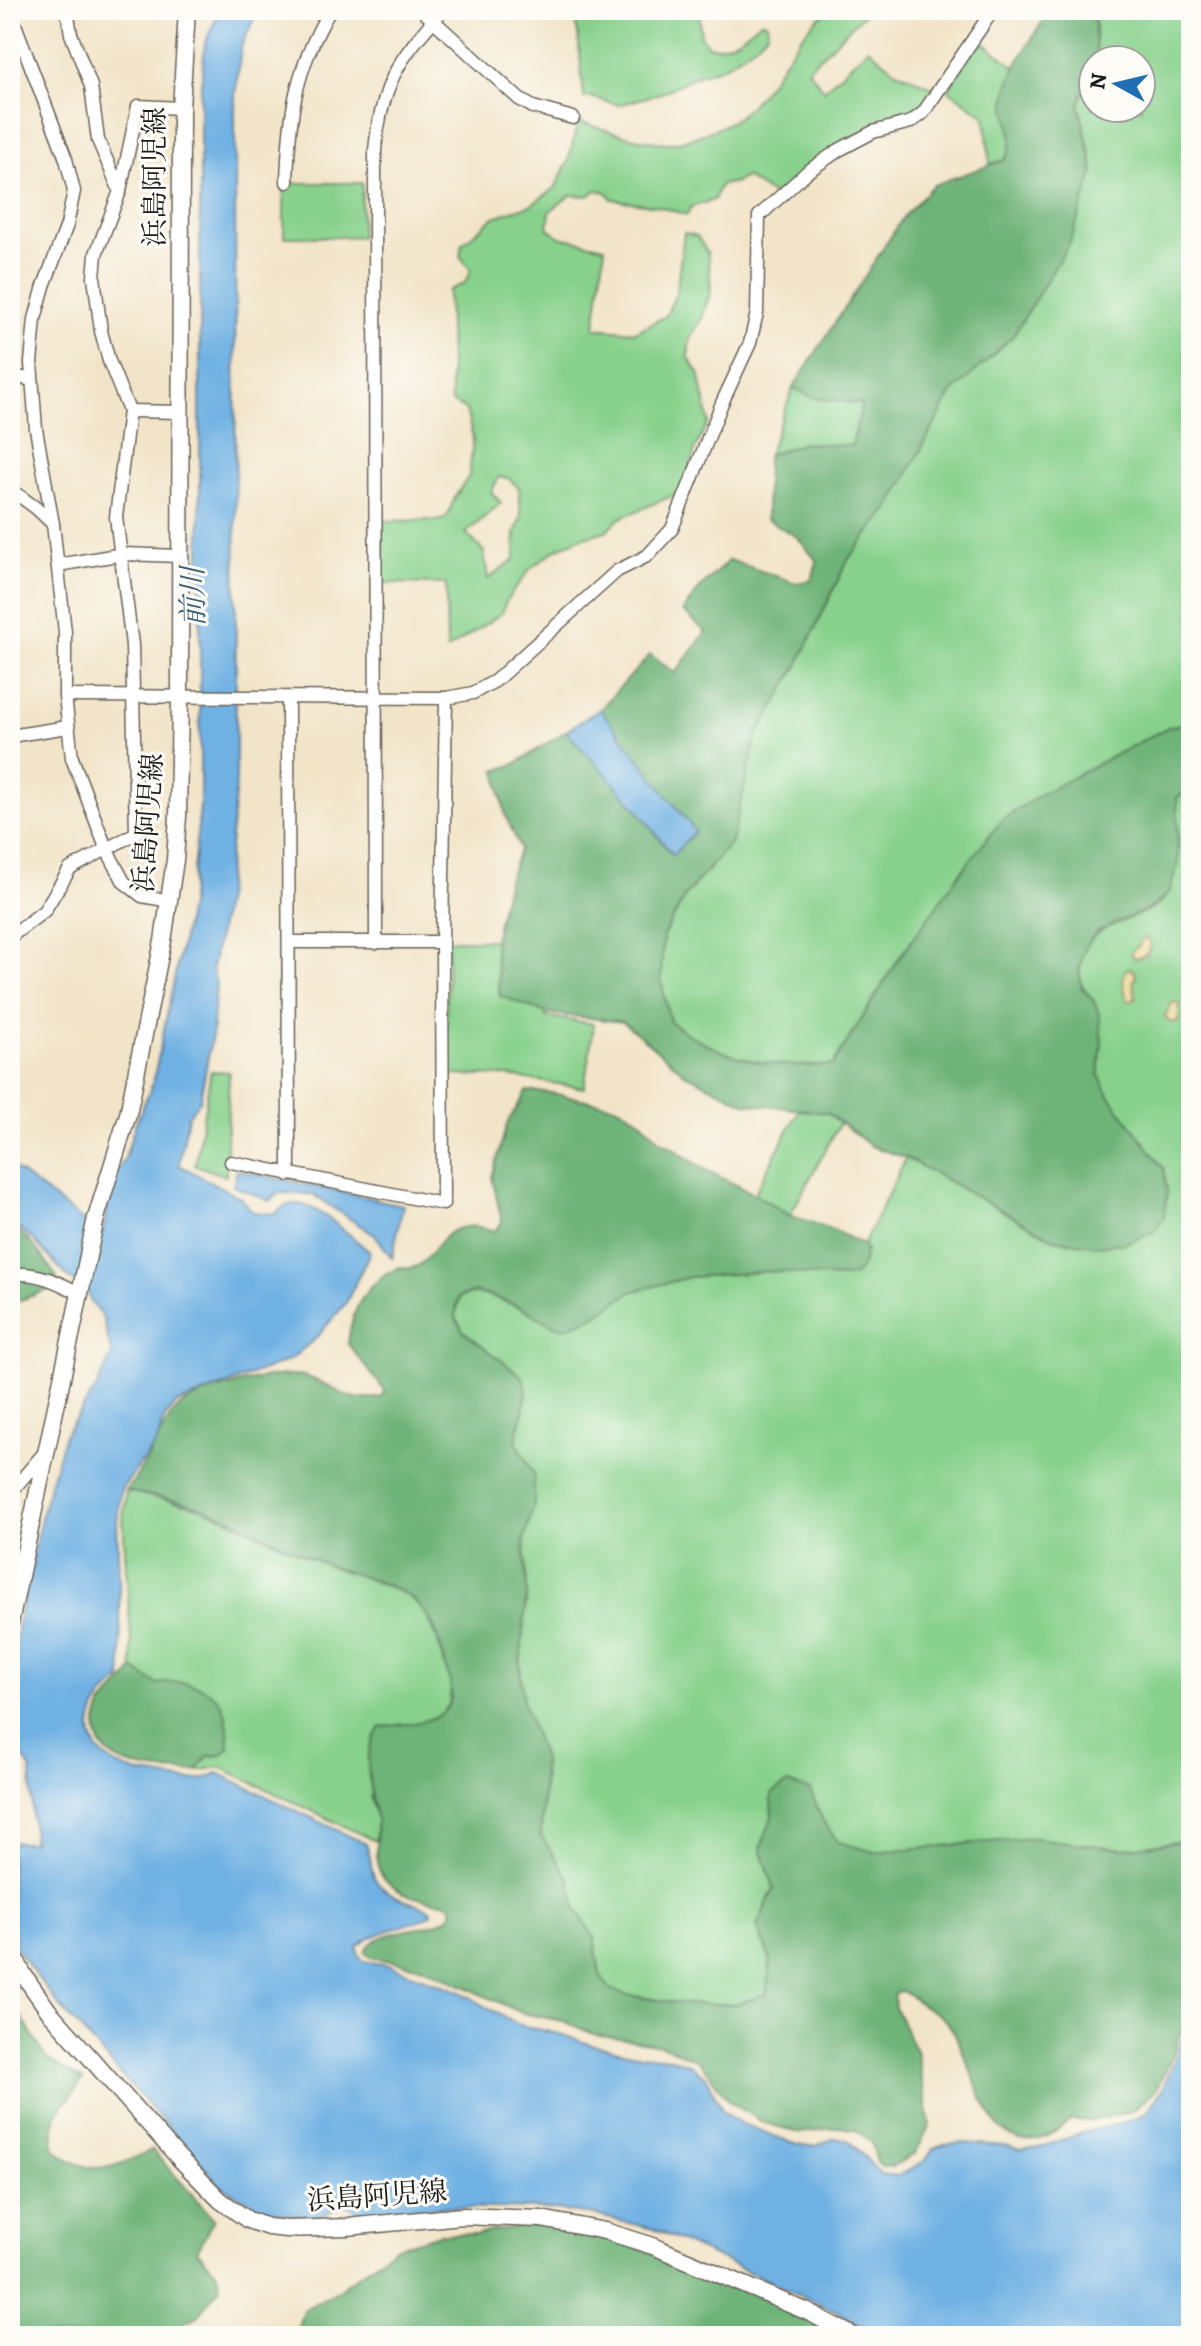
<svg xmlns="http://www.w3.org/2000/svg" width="1201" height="2346" font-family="Alegreya,'Noto Serif JP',serif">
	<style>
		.green { fill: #88d18c; stroke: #527654; stroke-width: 2; fill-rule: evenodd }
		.forest { fill: #6eb378; stroke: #45684a; stroke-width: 2 }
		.sand { fill: #eeda9e; stroke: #857b5d; stroke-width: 2 }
		.water { fill: #6fb1e3; stroke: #466680; stroke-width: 2 }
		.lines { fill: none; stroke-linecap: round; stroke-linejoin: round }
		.minor-casing { stroke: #676258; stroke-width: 15 }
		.major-casing { stroke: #676258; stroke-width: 19 }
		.minor { stroke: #fff; stroke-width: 12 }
		.major { stroke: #fff; stroke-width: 16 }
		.labels { text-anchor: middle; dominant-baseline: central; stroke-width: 6; stroke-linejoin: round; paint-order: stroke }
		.street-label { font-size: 28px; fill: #1c1c1c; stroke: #fdfcf7 }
		.water-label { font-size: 30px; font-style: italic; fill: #415f76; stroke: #fdfcf7 }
	</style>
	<rect width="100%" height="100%" fill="#fdfcf7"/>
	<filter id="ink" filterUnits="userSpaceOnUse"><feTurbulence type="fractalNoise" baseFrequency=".0125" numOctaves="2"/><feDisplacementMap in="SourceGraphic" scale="16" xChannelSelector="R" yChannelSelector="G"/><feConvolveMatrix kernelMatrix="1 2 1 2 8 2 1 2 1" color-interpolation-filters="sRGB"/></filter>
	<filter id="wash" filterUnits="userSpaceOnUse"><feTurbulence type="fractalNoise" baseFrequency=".006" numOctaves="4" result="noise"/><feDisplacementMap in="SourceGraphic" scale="32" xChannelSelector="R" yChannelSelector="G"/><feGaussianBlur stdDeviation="1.8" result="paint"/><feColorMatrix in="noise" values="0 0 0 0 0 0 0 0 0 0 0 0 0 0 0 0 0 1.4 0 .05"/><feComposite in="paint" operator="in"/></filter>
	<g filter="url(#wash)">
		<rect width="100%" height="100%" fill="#f2e4c8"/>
		<g class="green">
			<path d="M573,10H699L701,36L708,46C731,49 744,35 761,21L767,22L768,32L754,46L723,67L698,75L661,93L619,105L590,97L584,98L578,34Z"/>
			<path d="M829,10H868L808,69L824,90L868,48L896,71L935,88L921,108L847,138L774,196L745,177L737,182L720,185L714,200L691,207L687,215L657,206L612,199L607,192L596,190L589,196L571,195L550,211L548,228L560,237L605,247L595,328L635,332L666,316L676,293L684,233L697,236L708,254L711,290L702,319L690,338L688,357L699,373L709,422L695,449L684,491L620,518L606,531L577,539L555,550L531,568L506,601L502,613L447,650L446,584L383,583L382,521L442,520L448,515L455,497L469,476L473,438L466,410L451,402L448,291L465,283L471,270L460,256L462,244L494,217L531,205L555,188L568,162L578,122C607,129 638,142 668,143C684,143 725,127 738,117C748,109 759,96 767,86C788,58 800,30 829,10ZM499,477L508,478L519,488L521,517L515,534V559L488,579L484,552L466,533L501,503L491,492Z"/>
			<path d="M1094,10H1191V722L1168,727L963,869L899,958L833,1065C769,1069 723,1060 670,1022L661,980L663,936L686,895L731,842L757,735L797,667L847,561L891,505L951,394L1013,336L1094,171L1079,105L1093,61V108H1141V60H1093L1096,51Z"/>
			<path d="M980,40L1016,67L1006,98L1013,145L1004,160L990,164L985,116L948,90Z"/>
			<path d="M284,183H362L361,237H284Z"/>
			<path d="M793,388L815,398L862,404L852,446L804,443L768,455Z"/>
			<path d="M1191,788V1840L1122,1849L1034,1838L874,1852L838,1842L823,1821L810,1790L771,1795L772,1817L761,1848L774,1888L757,1926L771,1961L766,1995L738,2004H685L627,1995L610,1989L600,1975L594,1937L576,1909L541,1836L544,1775L523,1701L520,1664L527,1590L524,1539L534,1504V1474L516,1441L527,1394L523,1377L463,1331L455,1316L460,1297C483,1289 497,1300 519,1307C543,1313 570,1313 594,1316L631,1292L690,1277L776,1271L844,1278L866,1252L863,1245L906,1158L1054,1239L1110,1097C1107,1090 1100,1082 1099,1075C1097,1058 1102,1043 1099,1026C1097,1018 1096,1009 1093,1002C1088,988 1079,991 1080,970C1082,910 1152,930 1170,889C1182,861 1177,828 1177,798Z"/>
			<path d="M448,940H494L500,996L547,1013L545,1016L594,1024L584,1088L508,1076L445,1075Z"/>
			<path d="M211,1071L229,1072L226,1176L195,1165Z"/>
			<path d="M799,1110L828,1113L840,1123L790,1215L754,1194Z"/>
			<path d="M126,1491L202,1508L327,1565L353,1573L408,1595L425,1612L437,1638L451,1686L449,1705L443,1714L421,1722L370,1797L377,1820L375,1841L220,1767L196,1771L208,1756L221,1755L229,1748C228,1736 229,1720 224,1710C212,1684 182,1679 157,1684L133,1669L123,1521Z"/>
		</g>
		<g class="forest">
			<path d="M1050,10H1094L1096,52L1079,105L1094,171L1070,242L1013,336L951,394L891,505L847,561L797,667L757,735L731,842L686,895L663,936L661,980L670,1022C723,1060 769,1069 833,1065L899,958L963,869L1001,821L1039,795L1168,727L1191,722V788L1177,798L1178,864L1169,893L1154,906L1097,932L1088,943L1082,956L1079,971L1082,988L1093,999L1099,1014L1102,1041L1099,1075L1110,1097L1164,1169L1167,1193L1164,1217L1152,1233L1126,1243L1096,1246L1054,1239L906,1158L871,1146L828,1113L745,1103L687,1075L623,1022L547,1013L500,996L494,940L507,883L520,848L506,817L496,771L515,764L566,731L633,804L672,855L695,832L600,709L650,655L675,673L706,632L683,611L700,588L729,560L796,583L812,580L817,561L797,537L766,519L767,455L804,443L852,446L862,404L815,398L793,388L904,216L933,185L1005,160C1019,133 1005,126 1006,100C1007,71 1036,34 1050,10Z"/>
			<path d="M527,1091L546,1092L616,1106L639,1119L660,1140L706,1170L754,1194L789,1215L833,1230L863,1245C867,1258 864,1267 853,1276L836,1278L776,1271L690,1277L631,1292L594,1316L567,1328L553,1325L520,1307L489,1295L474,1292L459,1297L455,1316L463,1331L523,1377L527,1394L516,1441L534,1474V1504L524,1539L527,1590L520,1664L523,1701L543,1759L541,1836L569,1879L576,1909L594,1937L600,1975L610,1989L627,1995L685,2004H738L766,1994L771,1961L757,1926L774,1888L761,1849L772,1817L771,1794L788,1783L810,1790L823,1821L838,1842L874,1852L1034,1838L1122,1849L1191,1840V2006L1175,2050L1156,2090L1132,2111L1094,2121L1071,2120C992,2187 980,2076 952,2029C943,2014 932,2012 919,2003C911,1998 908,1992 898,1992L894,1997L895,2008L917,2053L930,2125L915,2154L891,2167L882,2166L877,2162L871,2141L855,2130L841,2127L799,2133L762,2122L729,2101L699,2061L661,2045L594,2034L563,2021L522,2013L423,1967L371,1957L365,1952C376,1924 438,1935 453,1912L449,1903C427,1900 400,1898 385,1879C370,1862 379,1838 376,1818C371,1787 359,1756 380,1727C411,1722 463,1726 449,1678C443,1656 438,1628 423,1610C400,1581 357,1578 325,1564C284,1547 246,1523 203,1508C179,1500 151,1496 126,1491C147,1466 156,1436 174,1412C190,1392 283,1368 307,1377C336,1387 348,1405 382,1397L385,1391L348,1344C351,1309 367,1281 400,1267C439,1278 430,1208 495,1231L502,1222L492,1177L507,1124Z"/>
			<path d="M10,1225C30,1239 44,1257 57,1278L48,1290L10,1304Z"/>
			<path d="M133,1669L157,1684C182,1679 212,1683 224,1710C229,1720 228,1736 229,1748L221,1755L208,1756L196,1771C156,1774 75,1767 102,1707C107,1695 124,1685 133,1669Z"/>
			<path d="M10,1997L46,2058L83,2080L55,2117L53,2148C90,2179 112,2169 152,2150L214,2219L197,2251L217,2273L220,2287L197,2317L153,2336H10Z"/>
			<path d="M570,2224L834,2317L868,2336H295L303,2310L337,2291L394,2248L439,2234H476L526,2225Z"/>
		</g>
		<g class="sand">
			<path d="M1142,938L1149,940L1151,945L1146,955L1135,959L1131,952L1139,946Z"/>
			<path d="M1128,968L1133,970L1136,976L1133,983L1136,997L1131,1001L1127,1000C1125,989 1119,977 1128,968Z"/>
			<path d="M1172,1002L1180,1004L1178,1022H1169L1165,1018Z"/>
		</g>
		<g class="water">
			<path d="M220,10H258L241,47L235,96L236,783L225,899L212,969L216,983L212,1035L200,1100L188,1116L179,1165L241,1198L253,1212L275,1214C280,1210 286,1204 292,1204C316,1201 352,1238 370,1252L346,1303L316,1338L290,1360L176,1404L165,1417L156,1443L121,1490L117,1521L122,1679C115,1685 104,1693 100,1701C72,1750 116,1771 157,1776C181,1780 196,1785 218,1773L366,1844C371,1855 370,1866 374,1877C381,1895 415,1903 431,1910L432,1914C408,1928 377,1929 357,1947L358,1954L363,1961L389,1965L461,1992L516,2024L563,2035L592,2045L632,2054L671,2058L691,2065L706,2078L723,2111L740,2123L798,2145L816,2146L835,2138L848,2140L881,2174L898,2176L926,2160L933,2149L944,2145L964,2143L1006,2146L1019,2150L1038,2148L1091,2130L1124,2123L1146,2113L1162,2090L1191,2020V2336H884L838,2312L654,2229L595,2215L545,2209L435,2207L363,2215L345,2204L319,2217L285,2214L261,2209L220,2185L55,2001L16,1948L12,1913L10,1842L33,1843L31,1770L10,1735V1693L18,1623L45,1500L65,1434L97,1387L112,1354L102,1316L91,1302L87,1291L67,1276L33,1240L10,1221V1168H14L102,1235L115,1173L124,1161L136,1122L153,1083L189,907L200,807V98L205,43Z"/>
			<path d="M600,709L695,831L673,855L633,804L566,731Z"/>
			<path d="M237,1170L403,1205L392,1258L376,1236L312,1194L279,1193L270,1201L233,1186Z"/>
		</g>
	</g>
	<g filter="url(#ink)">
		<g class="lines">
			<g class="minor-casing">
				<g id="minor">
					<path d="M67,10L71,34L91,86L98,140L120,191"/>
					<path d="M422,10L519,99L533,107L573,118"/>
					<path d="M10,11L66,159L74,191L67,225L44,286L35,319L31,363L36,429L53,524L65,632V696L72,758L106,848L124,882L142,896L170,901"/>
					<path d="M287,182C289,114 295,70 330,10"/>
					<path d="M10,375L32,380"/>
					<path d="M129,411L181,412"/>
					<path d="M10,489L36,508L53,524"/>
					<path d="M58,565L123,554L180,556"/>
					<path d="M65,696L446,698L473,693L495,681L617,571L647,556L672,529L722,403L750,343L757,313L759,216L807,172L839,150L873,132L911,122L923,113L993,10"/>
					<path d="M288,698L289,1175"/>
					<path d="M10,736L68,727"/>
					<path d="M10,937L44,911L70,869L136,833L132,645L116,517L129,411L109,361L101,331L94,277L96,254L120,191L138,106L181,108"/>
					<path d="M290,942H442"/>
					<path d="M376,943L375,150C382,83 398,59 443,10"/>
					<path d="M231,1162L443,1204L442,942L446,698"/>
					<path d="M10,1274C37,1272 56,1281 79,1293"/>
					<path d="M10,1493L46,1451"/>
				</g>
			</g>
			<g class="major-casing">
				<g id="major">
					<path d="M10,1623L96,1218L128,1114L163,941L175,860L178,816L180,698L181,108L187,10"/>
					<path d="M10,1947L23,1974L48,2010L178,2157L220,2200L248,2220L268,2227L287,2229L347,2227L462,2216L541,2219L605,2231L653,2246L808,2312L854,2336"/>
				</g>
			</g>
			<use href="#minor" class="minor"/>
			<use href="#major" class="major"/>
		</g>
	</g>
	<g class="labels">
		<g class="street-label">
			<text transform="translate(155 177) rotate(-90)">浜島阿児線</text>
			<text transform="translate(148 823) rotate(-86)">浜島阿児線</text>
			<text transform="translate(377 2196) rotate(-4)">浜島阿児線</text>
		</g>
		<g class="water-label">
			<text transform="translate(193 597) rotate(-91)">前川</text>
		</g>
	</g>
	<rect width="1201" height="2346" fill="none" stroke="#fdfcf7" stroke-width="40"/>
	<g transform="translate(1117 84) rotate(278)"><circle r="38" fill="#fdfcf7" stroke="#a3a29f" stroke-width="2"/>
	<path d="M0-6L14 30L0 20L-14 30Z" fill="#1f6fb2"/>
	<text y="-12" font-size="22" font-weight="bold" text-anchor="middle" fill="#1c1c1c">N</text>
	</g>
</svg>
